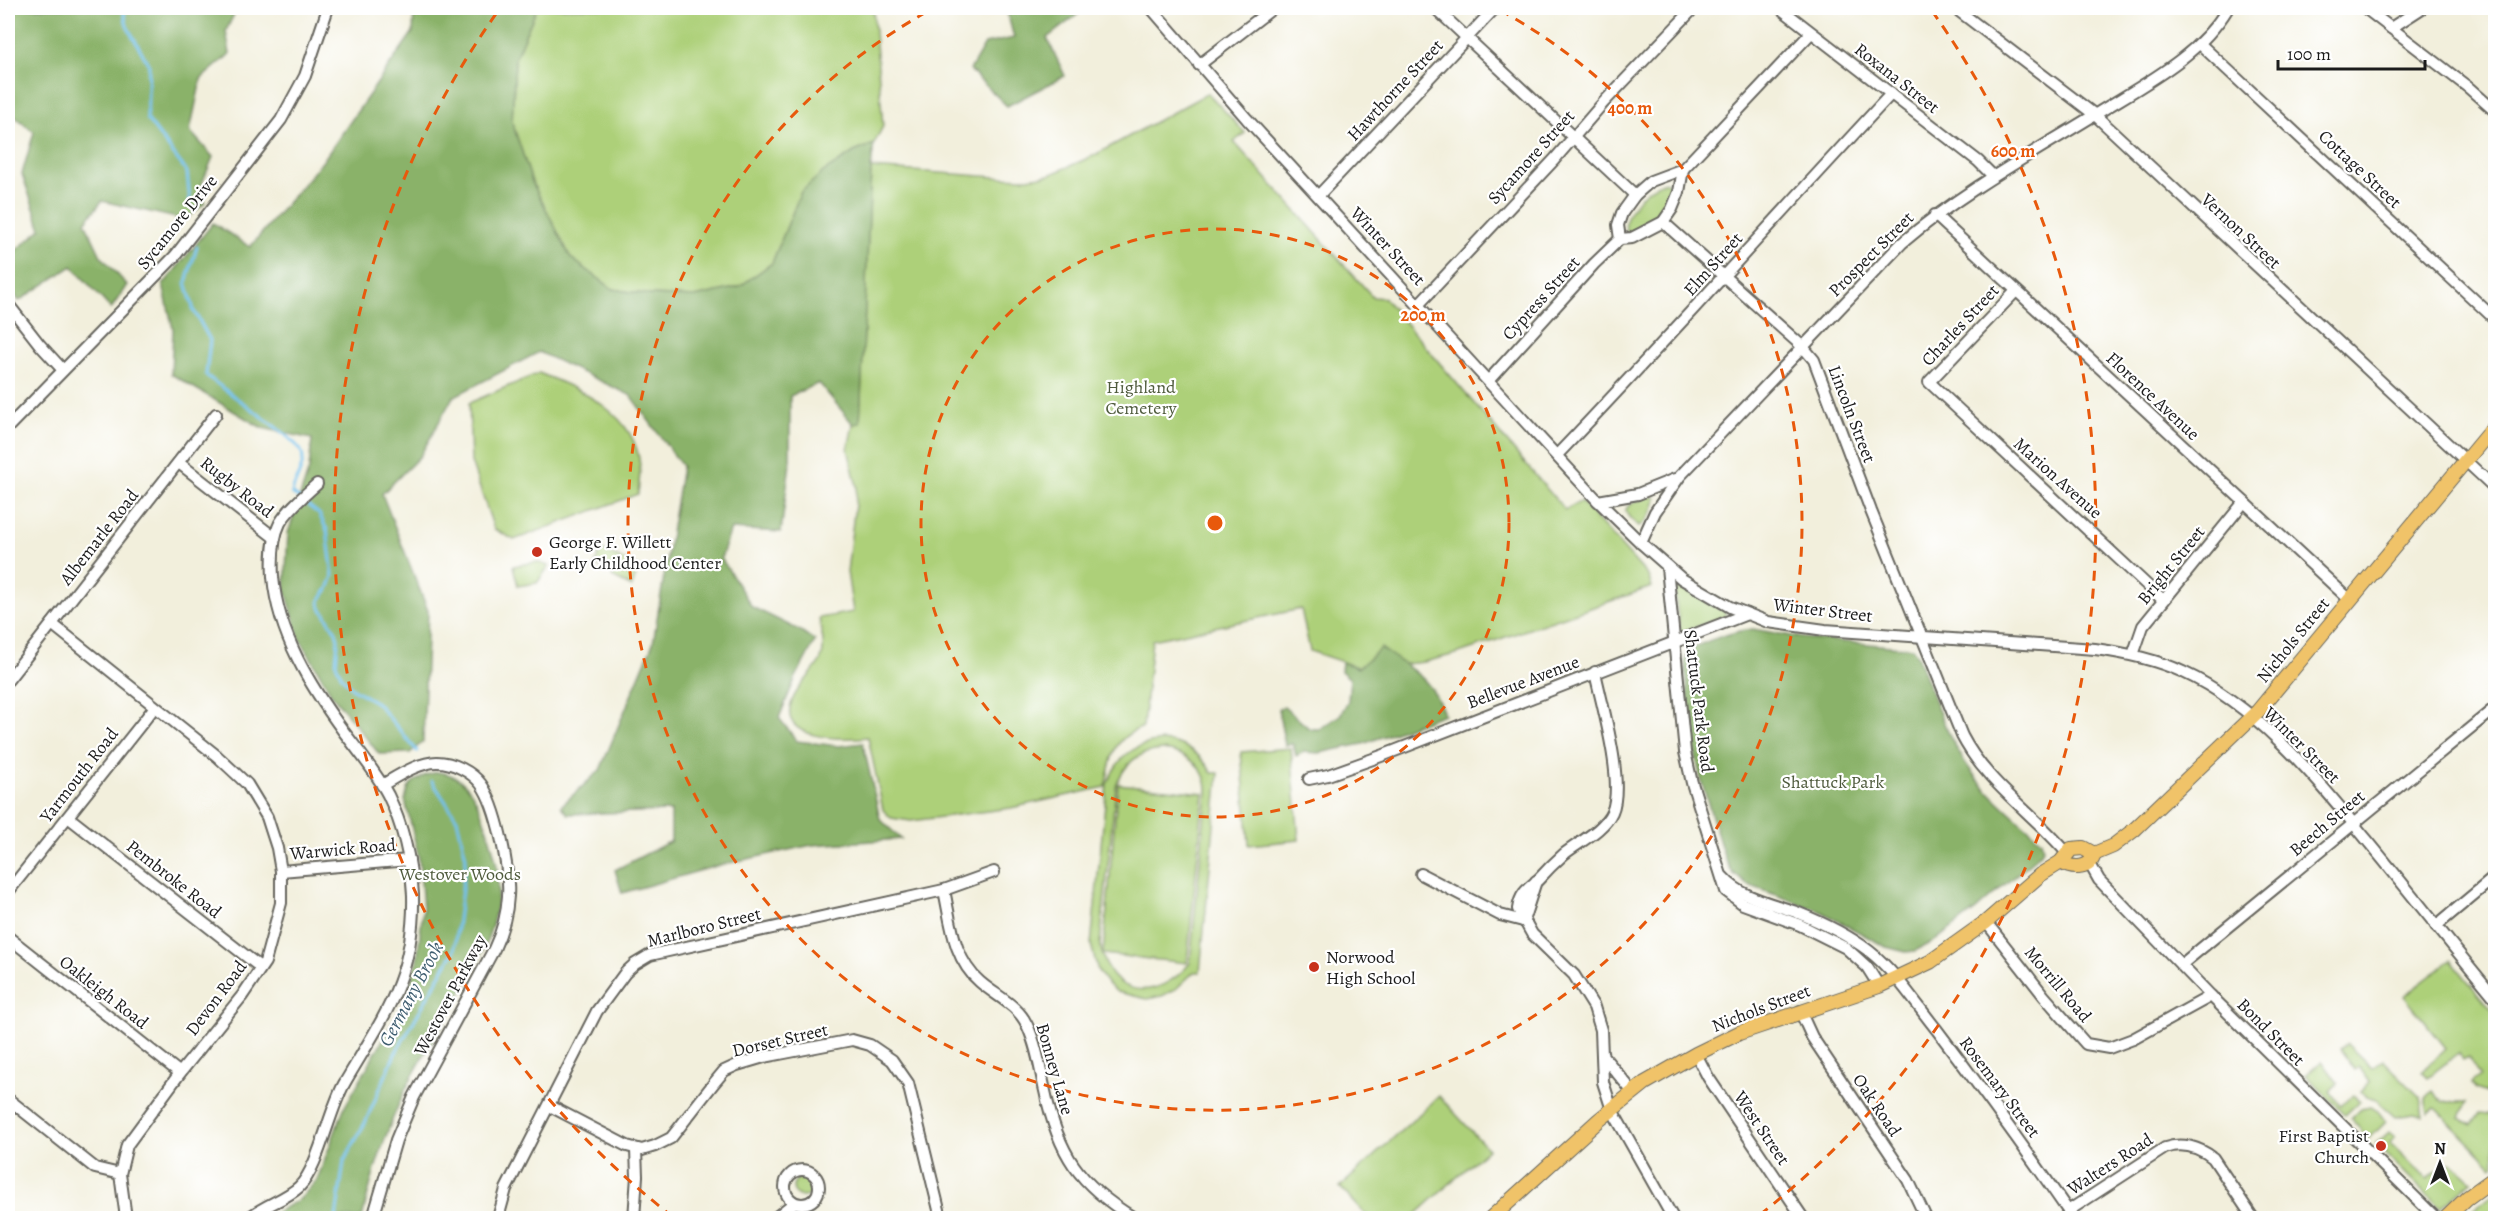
<svg xmlns="http://www.w3.org/2000/svg" width="2503" height="1226" font-family="Alegreya,serif">
	<style>
		.green { fill: #add079; stroke: #64764a; stroke-width: 1.5; fill-rule: evenodd }
		.forest { fill: #8ab269; stroke: #536742; stroke-width: 1.5 }
		.lines { fill: none; stroke-linecap: round; stroke-linejoin: round }
		.stream { stroke: #73c2ee; stroke-width: 3 }
		.minor-casing { stroke: #67665f; stroke-width: 14 }
		.major-casing { stroke: #67665f; stroke-width: 16 }
		.minor { stroke: #fff; stroke-width: 10 }
		.major { stroke: #f0c369; stroke-width: 14 }
		.ring { fill: none; stroke: #e8590c; stroke-width: 3; stroke-dasharray: 10 8 }
		.poi-dot { fill: #c8321e; stroke: #fff; stroke-width: 2 }
		.labels { text-anchor: middle; dominant-baseline: central; stroke-width: 4.5; stroke-linejoin: round; paint-order: stroke }
		.street-label { font-size: 18px; fill: #1c1c1c; stroke: #fff }
		.park-label { font-size: 18px; fill: #4f5b3d; stroke: #fff }
		.poi-label { font-size: 18px; fill: #1c1c1c; stroke: #fff; text-anchor: start }
		.water-label { font-size: 20px; font-style: italic; fill: #3f5e70; stroke: #fff }
		.centre { fill: #e8590c; stroke: #fff; stroke-width: 3 }
		.ring-label { font-size: 18px; text-anchor: middle; font-weight: bold; fill: #e8590c; stroke: #fff; stroke-width: 4.5; stroke-linejoin: round; paint-order: stroke }
	</style>
	<rect width="100%" height="100%" fill="#fff"/>
	<filter id="ink" filterUnits="userSpaceOnUse"><feTurbulence type="fractalNoise" baseFrequency=".0167" numOctaves="2"/><feDisplacementMap in="SourceGraphic" scale="12" xChannelSelector="R" yChannelSelector="G"/><feConvolveMatrix kernelMatrix="1 2 1 2 8 2 1 2 1" color-interpolation-filters="sRGB"/></filter>
	<filter id="wash" filterUnits="userSpaceOnUse"><feTurbulence type="fractalNoise" baseFrequency=".008" numOctaves="4" result="noise"/><feDisplacementMap in="SourceGraphic" scale="24" xChannelSelector="R" yChannelSelector="G"/><feGaussianBlur stdDeviation="1.35" result="paint"/><feColorMatrix in="noise" values="0 0 0 0 0 0 0 0 0 0 0 0 0 0 0 0 0 1.4 0 .05"/><feComposite in="paint" operator="in"/></filter>
	<g filter="url(#wash)">
		<rect width="100%" height="100%" fill="#f2efdc"/>
		<g class="green">
			<path d="M537,8H873L883,126L874,144L854,152L801,192L772,263L739,287L695,297L650,295L613,289L571,258L532,182L512,122L515,58Z"/>
			<path d="M1208,93L1245,133L1234,142L1373,297L1384,298L1565,510L1581,501L1648,576L1652,587L1456,654L1424,662L1406,664L1391,659L1360,668L1310,651L1301,609L1152,640L1143,727C1111,739 1112,757 1105,787L1011,808L911,821L891,818L883,810L868,737C844,740 776,741 792,701C798,684 814,674 821,659C826,647 821,630 819,618L853,612L847,572L857,487L848,449L853,424L860,422L871,168L996,177L1027,178L1049,175L1093,156Z"/>
			<path d="M1666,182L1672,186C1671,208 1648,232 1626,232C1622,213 1647,184 1666,182Z"/>
			<path d="M539,373C581,390 636,413 640,466C640,475 639,485 638,494L514,540L494,529L471,462L469,403Z"/>
			<path d="M1651,496L1656,498C1655,508 1648,522 1639,526C1613,507 1631,503 1651,496Z"/>
			<path d="M600,549L639,567L632,587L612,577L613,572L595,565Z"/>
			<path d="M536,562L549,566L537,583L518,586L513,566Z"/>
			<path d="M1677,585L1725,612L1726,616L1680,633L1675,594Z"/>
			<path d="M1162,741C1186,743 1200,753 1212,773H1219L1200,972H1194L1176,989L1162,996L1147,999L1117,992L1106,982L1098,971L1091,945L1107,784C1118,757 1133,744 1162,741ZM1162,750C1185,752 1207,766 1207,791L1190,963C1158,1002 1109,1000 1100,944L1116,786C1125,763 1137,752 1162,750Z"/>
			<path d="M1291,748L1299,840L1249,845L1241,752Z"/>
			<path d="M1118,784L1204,793L1187,963L1103,954Z"/>
			<path d="M2451,960L2495,1015V1096L2476,1089L2471,1083L2480,1076L2468,1057L2463,1060L2459,1053L2428,1077L2422,1071L2446,1048L2404,996Z"/>
			<path d="M2347,1044L2372,1068L2383,1060L2420,1097L2423,1116L2414,1114L2395,1117L2376,1100L2366,1097L2361,1091L2370,1082L2359,1067L2355,1070L2340,1049Z"/>
			<path d="M2322,1061L2338,1083L2330,1091L2340,1105L2354,1095L2359,1102L2345,1115L2306,1075Z"/>
			<path d="M2432,1091L2443,1102H2466L2460,1118L2472,1125L2480,1113L2495,1115V1164L2492,1166L2436,1108L2428,1113L2425,1098Z"/>
			<path d="M1439,1096L1488,1149L1412,1218H1369L1340,1187Z"/>
			<path d="M2370,1107L2378,1111L2386,1122L2369,1139L2351,1119L2361,1109Z"/>
			<path d="M2389,1132L2395,1137L2390,1143L2427,1179L2436,1171L2439,1174L2451,1162L2472,1181L2440,1208L2376,1144Z"/>
			<circle cx="803" cy="1187" r="10"/>
			<path d="M2495,1192V1218H2463Z"/>
		</g>
		<g class="forest">
			<path d="M8,8H237L226,31L230,54L201,79L190,131L213,157L201,186L205,203L185,220L102,201L85,222L101,256L127,285L111,309L72,266L19,301L8,286V257L41,229L22,174L34,132L8,111Z"/>
			<path d="M414,8H537L515,58L512,122L532,182L571,258L613,289L650,295L695,297L739,287L772,263L801,192L823,172L854,152L874,144L871,168L860,423L853,424L819,383L790,396V463L781,532L731,529L721,558L752,607L801,631L815,641L795,679L779,718L797,741L839,746L863,743L880,819L901,839L812,845L720,865L622,893L615,870L671,841V811L568,814L561,806L600,770L653,643L682,466L630,395L539,352L453,397L420,456L382,494L428,611L423,742L410,753L379,754L332,695L299,637L285,588L288,533L309,469L312,439L262,428L171,374L173,329L163,285L213,223L250,247L322,162L413,32Z"/>
			<path d="M1006,8H1086L1047,38L1065,76L1007,106L970,70L985,44L1014,38Z"/>
			<path d="M1753,629L1803,638L1912,648L1916,653C1932,693 1946,737 1971,771C1991,798 2018,819 2041,840L2043,849L2040,854L1976,910L1936,940L1915,951L1906,952L1886,947L1822,912L1746,884L1733,873L1725,860L1701,780L1691,735L1685,662C1686,656 1687,652 1692,649C1704,641 1738,630 1753,629Z"/>
			<path d="M1381,648C1412,671 1430,675 1444,714L1363,744L1319,753L1304,752L1296,756L1293,744L1285,745L1278,709L1284,707L1310,729H1319L1340,715L1348,701L1350,679L1341,671L1342,662L1358,668Z"/>
			<path d="M437,772C464,774 475,794 483,817C489,835 496,855 498,874C504,952 435,1025 404,1093C385,1133 372,1176 362,1218H266L300,1199L317,1180L344,1108L406,999L417,961L423,908L419,858L405,800L408,789L413,782L426,775Z"/>
		</g>
		<g class="lines">
			<g class="stream">
				<path d="M123,8L127,26L149,65L147,119L187,172L190,202"/>
				<path d="M197,247L186,282L194,311L210,340L206,375C223,390 298,439 302,453C306,465 294,482 292,493L319,514L327,530L333,576L328,589L320,600V606L336,632L338,639L336,664L342,677L353,689L377,703L417,751"/>
				<path d="M336,1218L344,1161L365,1123L395,1054L454,951L466,858L457,819L432,781"/>
			</g>
		</g>
	</g>
	<g filter="url(#ink)">
		<g class="lines">
			<g class="minor-casing">
				<g id="minor">
					<path d="M1151,8L1247,119L1598,501L1641,543L1682,579L1730,607L1768,622L1825,630L2095,649C2126,653 2155,659 2183,672C2259,707 2315,777 2367,840C2410,892 2452,946 2496,999"/>
					<path d="M1435,8L1635,195"/>
					<path d="M1780,8L1978,161L1993,176"/>
					<path d="M1955,8L2095,115L2496,489"/>
					<path d="M2365,8L2469,88L2496,112"/>
					<path d="M2391,28L2422,8"/>
					<path d="M2200,44L2496,320"/>
					<path d="M1199,65L1273,8"/>
					<path d="M1319,195L1495,8"/>
					<path d="M1935,215L2350,600"/>
					<path d="M1663,222L1803,347L1814,360L1871,511L1962,736C1987,784 2032,812 2067,853"/>
					<path d="M1620,239L1618,225L1622,213L1635,195L1651,181L1683,169L1811,33"/>
					<path d="M2016,291L1929,382L2163,600"/>
					<path d="M8,304L40,345L63,370"/>
					<path d="M1419,304L1554,160L1604,102L1694,8"/>
					<path d="M1489,380L1594,264L1620,239L1632,238L1663,222L1672,209L1679,192L1683,169"/>
					<path d="M8,427L175,256L281,120L305,76L328,8"/>
					<path d="M1557,455C1671,336 1779,214 1891,94"/>
					<path d="M179,463L275,538"/>
					<path d="M1598,501L1638,494L1675,479"/>
					<path d="M1641,543L1655,512L1680,476L1902,243C1963,191 2033,153 2101,111C2148,82 2199,56 2228,8"/>
					<path d="M1667,567L1685,752L1692,783L1726,891L1743,904L1800,925L1846,948L1867,967L1879,986"/>
					<path d="M52,624L217,756L247,784L267,817L277,848L281,871V903L265,962L242,996L180,1073L127,1145L120,1174L126,1218"/>
					<path d="M2133,655L2143,626L2244,502"/>
					<path d="M1595,672C1602,706 1625,782 1612,812C1604,830 1579,842 1564,854C1555,862 1546,871 1538,880C1527,889 1520,894 1518,909L1532,934L1574,975L1594,1007L1601,1030L1603,1082L1612,1110L1673,1218"/>
					<path d="M8,680L216,414"/>
					<path d="M1309,779L1328,775L1384,755L1747,614"/>
					<path d="M68,817L260,967"/>
					<path d="M2090,864L2099,880L2211,996L2436,1218"/>
					<path d="M281,871L409,860"/>
					<path d="M1421,874L1500,915L1523,921"/>
					<path d="M1723,877C1741,898 1771,903 1796,912C1821,922 1847,934 1869,951C1896,972 1915,1003 1937,1030C1984,1092 2029,1154 2073,1218"/>
					<path d="M944,890C951,922 953,959 980,982C996,996 1018,1005 1027,1025C1037,1046 1040,1069 1045,1091C1058,1153 1079,1185 1134,1218"/>
					<path d="M8,892L154,708"/>
					<path d="M1523,921L1536,881"/>
					<path d="M1986,922L2044,996L2086,1044L2109,1048L2133,1039L2211,996"/>
					<path d="M2436,926L2496,876"/>
					<path d="M8,937L180,1073"/>
					<path d="M2181,965L2496,707"/>
					<path d="M1800,1011L1812,1037L1908,1180L1926,1218"/>
					<path d="M1696,1054L1708,1077L1803,1218"/>
					<path d="M1603,1056L1633,1092"/>
					<path d="M8,1099L95,1168L120,1174"/>
					<path d="M550,1106L627,1146L642,1150L655,1146L671,1138L714,1083L724,1071L737,1065L764,1057L852,1040L870,1045L892,1060L908,1083L941,1218"/>
					<circle cx="802" cy="1187" r="17"/>
					<path d="M2068,1211L2165,1148C2182,1142 2199,1147 2213,1158L2253,1218"/>
					<path d="M249,1218C264,1205 285,1200 299,1187C318,1169 329,1111 344,1084C383,1017 415,978 413,895C411,861 403,826 388,795C376,772 359,752 344,732C310,686 278,634 273,577C272,559 272,539 280,523C288,509 305,495 317,484"/>
					<path d="M373,1218L396,1140L414,1097L494,949C502,932 507,915 508,896C510,870 497,806 481,784C472,772 453,762 437,762C419,762 398,776 382,785"/>
					<path d="M498,1218L506,1189L597,1011L625,973L635,964L650,955L944,890L994,872"/>
					<path d="M634,1218L637,1176L636,1150"/>
					<path d="M775,1218L794,1203"/>
				</g>
			</g>
			<g class="major-casing">
				<g id="major">
					<path d="M2094,854L2113,846L2134,830L2258,711L2496,424"/>
					<path d="M2061,862C2073,870 2091,869 2094,854"/>
					<path d="M1491,1218L1599,1120L1645,1083L1696,1054L1739,1033L1879,986L1930,962L1986,922L2040,875L2061,862L2071,849L2083,848L2094,854"/>
					<path d="M2446,1218L2467,1198L2496,1177"/>
				</g>
			</g>
			<use href="#minor" class="minor"/>
			<use href="#major" class="major"/>
		</g>
	</g>
	<g class="ring">
		<circle cx="1215" cy="523" r="294"/>
		<path d="M1500 10A587 587 0 1 1 930 10"/>
		<path d="M673 1217A881 881 0 0 1 498 11M1932 11A881 881 0 0 1 1757 1217"/>
	</g>
	<g class="poi-dot">
		<circle cx="537" cy="552" r="6"/>
		<circle cx="1314" cy="967" r="6"/>
		<circle cx="2381" cy="1146" r="6"/>
	</g>
	<g class="labels">
		<g class="street-label">
			<text transform="translate(1897 78) rotate(38)">Roxana Street</text>
			<text transform="translate(1395 90) rotate(-47)">Hawthorne Street</text>
			<text transform="translate(1531 157) rotate(-48)">Sycamore Street</text>
			<text transform="translate(2360 169) rotate(43)">Cottage Street</text>
			<text transform="translate(177 222) rotate(-51)">Sycamore Drive</text>
			<text transform="translate(2241 231) rotate(43)">Vernon Street</text>
			<text transform="translate(1388 246) rotate(47)">Winter Street</text>
			<text transform="translate(1871 254) rotate(-45)">Prospect Street</text>
			<text transform="translate(1713 264) rotate(-48)">Elm Street</text>
			<text transform="translate(1541 298) rotate(-48)">Cypress Street</text>
			<text transform="translate(1960 325) rotate(-47)">Charles Street</text>
			<text transform="translate(2153 396) rotate(43)">Florence Avenue</text>
			<text transform="translate(1852 414) rotate(69)">Lincoln Street</text>
			<text transform="translate(2058 478) rotate(42)">Marion Avenue</text>
			<text transform="translate(237 487) rotate(38)">Rugby Road</text>
			<text transform="translate(99 537) rotate(-52)">Albemarle Road</text>
			<text transform="translate(2171 565) rotate(-51)">Bright Street</text>
			<text transform="translate(1823 610) rotate(7)">Winter Street</text>
			<text transform="translate(2293 640) rotate(-51)">Nichols Street</text>
			<text transform="translate(1523 682) rotate(-21)">Bellevue Avenue</text>
			<text transform="translate(1699 701) rotate(83)">Shattuck Park Road</text>
			<text transform="translate(2302 745) rotate(45)">Winter Street</text>
			<text transform="translate(79 775) rotate(-52)">Yarmouth Road</text>
			<text transform="translate(2327 823) rotate(-40)">Beech Street</text>
			<text transform="translate(343 849) rotate(-5)">Warwick Road</text>
			<text transform="translate(174 879) rotate(38)">Pembroke Road</text>
			<text transform="translate(704 927) rotate(-14)">Marlboro Street</text>
			<text transform="translate(2058 984) rotate(50)">Morrill Road</text>
			<text transform="translate(104 992) rotate(38)">Oakleigh Road</text>
			<text transform="translate(450 995) rotate(-62)">Westover Parkway</text>
			<text transform="translate(216 998) rotate(-53)">Devon Road</text>
			<text transform="translate(1761 1008) rotate(-21)">Nichols Street</text>
			<text transform="translate(2271 1032) rotate(45)">Bond Street</text>
			<text transform="translate(780 1040) rotate(-13)">Dorset Street</text>
			<text transform="translate(1055 1069) rotate(74)">Bonney Lane</text>
			<text transform="translate(2000 1087) rotate(53)">Rosemary Street</text>
			<text transform="translate(1877 1105) rotate(56)">Oak Road</text>
			<text transform="translate(1762 1128) rotate(56)">West Street</text>
			<text transform="translate(2110 1164) rotate(-33)">Walters Road</text>
		</g>
		<g class="park-label">
			<text x="1141" y="387">Highland<tspan x="1141" dy="21">Cemetery</tspan></text>
			<text x="1833" y="782">Shattuck Park</text>
			<text x="460" y="874">Westover Woods</text>
		</g>
		<g class="poi-label">
			<text x="549" y="542">George F. Willett<tspan x="549" dy="21">Early Childhood Center</tspan></text>
			<text x="1326" y="957">Norwood<tspan x="1326" dy="21">High School</tspan></text>
			<text x="2369" y="1136" text-anchor="end">First Baptist<tspan x="2369" dy="21">Church</tspan></text>
		</g>
		<g class="water-label">
			<text transform="translate(411 994) rotate(-62)">Germany Brook</text>
		</g>
	</g>
	<circle cx="1215" cy="523" r="9" class="centre"/>
	<g class="ring-label">
		<text x="1630" y="114">400 m</text>
		<text x="2013" y="157">600 m</text>
		<text x="1423" y="321">200 m</text>
	</g>
	<rect width="2503" height="1226" fill="none" stroke="#fff" stroke-width="30"/>
	<g transform="translate(2440 1163)" stroke="#ffffff" stroke-width="4.5" paint-order="stroke">
	<path d="M0-4.5L10 22L0 15L-10 22Z" fill="#1c1c1c"/>
	<text y="-9" font-size="16" font-weight="bold" text-anchor="middle" fill="#1c1c1c">N</text>
	</g>
	<path d="M2278 60v9h147v-9" fill="none" stroke="#1c1c1c" stroke-width="3"/>
	<text x="2287" y="60" font-size="18" fill="#1c1c1c" stroke="#ffffff" stroke-width="4.5" paint-order="stroke">100 m</text>
</svg>
